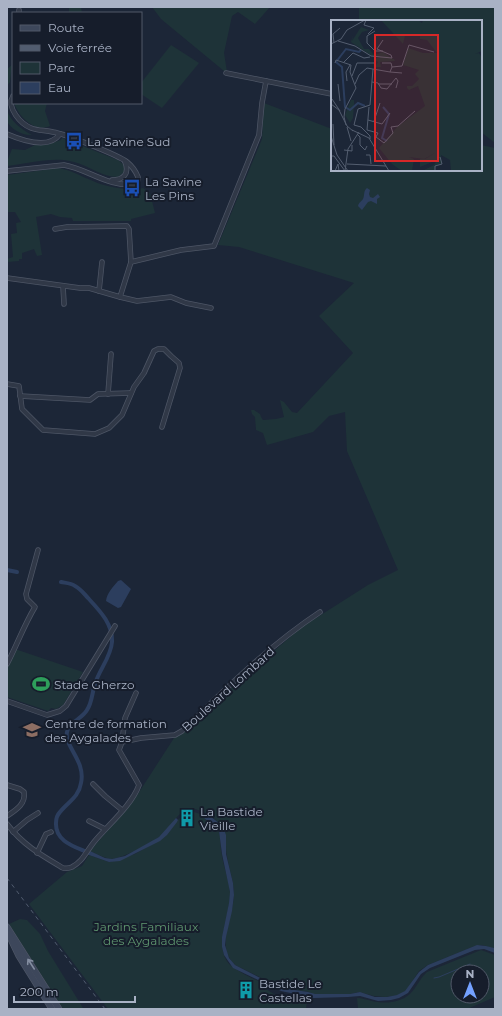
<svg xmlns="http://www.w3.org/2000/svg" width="502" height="1016" font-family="Montserrat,sans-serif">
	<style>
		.green { fill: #1e3338; fill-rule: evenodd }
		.water { fill: #2c3e5e }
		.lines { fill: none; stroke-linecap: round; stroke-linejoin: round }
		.stream { stroke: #2c3e5e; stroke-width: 1 }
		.canal { stroke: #2c3e5e; stroke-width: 4 }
		.street-casing { stroke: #4d5565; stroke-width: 5.5 }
		.secondary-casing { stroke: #4d5565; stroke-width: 7 }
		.street { stroke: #303847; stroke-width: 4 }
		.secondary { stroke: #3d475b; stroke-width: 5.5 }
		.rail { stroke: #515c6f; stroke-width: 1; stroke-dasharray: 4 4; stroke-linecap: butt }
		.oneway { stroke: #838da0 }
		.labels { text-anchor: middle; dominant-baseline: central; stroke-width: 4; stroke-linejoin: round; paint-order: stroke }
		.poi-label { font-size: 12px; fill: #a9b2c5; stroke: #161d2b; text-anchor: start }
		.street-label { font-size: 12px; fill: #a9b2c5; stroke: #161d2b }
		.park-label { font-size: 12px; fill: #5f966f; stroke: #161d2b }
		.inset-river { fill: none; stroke: #2c3e5e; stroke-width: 2 }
		.inset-road { fill: none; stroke: #545e70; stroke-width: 1 }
		.view { fill: #d62828; fill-opacity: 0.15; stroke: #d62828; stroke-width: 2 }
		.inset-edge { fill: none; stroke: #a9b2c5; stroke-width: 2 }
	</style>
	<rect width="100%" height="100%" fill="#1c2637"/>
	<g class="green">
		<path d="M69,7H81L82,13H69Z"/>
		<path d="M152,7H270L255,24L238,12L232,16L224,53L227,72L224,71L161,19Z"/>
		<path d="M359,7H495V143L481,132V21H359Z"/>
		<path d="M171,45L199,63L162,108L141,94V83Z"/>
		<path d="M12,65L10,82L7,86V69Z"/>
		<path d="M14,103H47L45,111L50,126C35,133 19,117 14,103Z"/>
		<path d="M264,103L332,129V170H481V145L495,148V949L482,945L475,946L428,965L419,971L406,991L399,995L386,997L374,996L359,992L350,994L315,995L309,992L282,988L235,965C215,946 233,918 234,895C234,882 229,869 227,856C225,849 227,841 225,835C221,819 203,809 188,808C177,814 172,824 164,833C156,841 122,859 111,859C104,858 97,854 90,851L134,800L174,738L178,736L241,679L302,627L368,585L398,570L347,451L345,412L329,416L313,432L267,445L263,433L256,430L255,417L252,414L251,410H254L260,414L261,417L263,420L276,419L284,417L280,400L284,402L292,412L297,413L353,353L319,316L354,283L239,247L218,245L262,139Z"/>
		<path d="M7,110C11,122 21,129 32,135C23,136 10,129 7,121C6,118 7,113 7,110Z"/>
		<path d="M62,138L118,160L124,165V172L118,177C101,177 90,166 74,162C53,156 28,164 7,166V159H8L12,149L25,150L37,144L46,145L61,140Z"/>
		<path d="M58,168C72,170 80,176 93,181C105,187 130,191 143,188L150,193L155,213L131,219V221H73L72,218L60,217L51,214L36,217L42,255L37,256L34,249L22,253V259H19V261L7,262V259L13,257L11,234L17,233L16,223L21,222L15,212H7V175Z"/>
		<path d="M15,649L83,672L63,705L56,709L51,708L48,711L7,697V666Z"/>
		<path d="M185,812C199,809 211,821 219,831C221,839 220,848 222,856C224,868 229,880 230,892C231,915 210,952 234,968C244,975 256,980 267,985L266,989L277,996L307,1000L306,1009H108L29,904L67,872L82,866L89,855L109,862L135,854L163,838L178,820Z"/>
		<path d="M20,919L27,920L40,934L48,951L83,1008V1009H63L9,924Z"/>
		<path d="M481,950L495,955V997L467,1009H358L357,998C362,998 367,1000 372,1001C384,1004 400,1003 410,994C417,987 420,978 427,972ZM458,972H482V996H458Z"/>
	</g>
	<g class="water">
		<path d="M367,188L370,190L369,194L370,197L373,198L378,194L380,197L377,199V204L371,201L368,202L362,210L358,206C359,202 361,202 363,199C365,195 363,191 367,188Z"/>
		<path d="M121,580L131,589L121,607L118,608L106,601C107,593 113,587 118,581Z"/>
		<path d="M206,813L219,823L223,827L226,835V854L233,883L234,895L232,911L226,937L225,945L229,958L235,965L270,983L282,988L308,992L315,994H350L360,992L375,997H387L397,995L405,991L419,972L428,965L477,945L486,946L494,948L495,949V953L484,949L475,950L430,968L421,974L408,993L399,998L391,1000L378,1001L360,996L348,997L314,998L281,991L233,968L224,955L222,947V937L229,903L230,892L222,854L219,831L203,817Z"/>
		<path d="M176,818L178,820L177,822L167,835L160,841L120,861L109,862L89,855L90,851L105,858L112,859L125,856L159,837Z"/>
	</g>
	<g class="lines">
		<path class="stream" d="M434,978L439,977L470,964"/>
		<g class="canal">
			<path d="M7,570L17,572"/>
			<path d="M61,582C66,583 71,583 75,586C81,589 84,594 88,598C100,611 113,624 112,642C111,657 99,670 95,684C92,693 92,703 87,710C82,719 69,722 67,732C64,746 86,761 81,783C79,797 68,802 60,812C57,815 56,819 56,823C55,842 76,847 89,853"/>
		</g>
		<g class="street-casing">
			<g id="street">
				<path d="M19,10V13"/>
				<path d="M226,73L266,81"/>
				<path d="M7,134C21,140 49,150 60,134"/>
				<path d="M7,171L64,165C88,169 109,188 135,184L138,180V177C136,172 132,166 127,162C118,155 65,134 53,132C46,130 38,131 31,128C21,124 6,108 13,96"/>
				<path d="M112,180C123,180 130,174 125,162"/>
				<path d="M55,229L67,227L127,226L129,229L131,262"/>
				<path d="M7,278L80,288H89L120,297L131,262L181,250L214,246L259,135L262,103L266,81L332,94"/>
				<path d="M63,286L64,304"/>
				<path d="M99,291L102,262"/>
				<path d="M120,297L137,301L171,297L186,303L211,308"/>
				<path d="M7,384L19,386L22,409L43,430L95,434L109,428L122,415L134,387L144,373L154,351L158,349H164L171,356L179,363L180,368L162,427"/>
				<path d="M108,394L111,354"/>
				<path d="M20,396L90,400L98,394L131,393"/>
				<path d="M7,664C17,645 24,625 35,607L27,599L26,594L38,550"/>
				<path d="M7,701L47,715L60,711L66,706L115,626"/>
				<path d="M122,742L125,718L136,693"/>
				<path d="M93,784L105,796L122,810"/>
				<path d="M7,785L20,789L24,792C26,804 16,810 7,816"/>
				<path d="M89,821L105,829"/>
				<path d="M7,824C23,845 41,855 63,868C66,868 68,869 72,867C83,861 86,852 94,842C108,825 132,805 139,785L119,750L122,742L141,738L175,735L182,731C225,689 270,645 320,612"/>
				<path d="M13,832L27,820L38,813"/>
				<path d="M37,853L46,834L51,832"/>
			</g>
		</g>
		<g class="secondary-casing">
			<g id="secondary">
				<path d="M7,927L59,1009"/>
				<path d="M8,933L19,956L52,1009"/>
			</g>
		</g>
		<use href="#street" class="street"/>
		<use href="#secondary" class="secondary"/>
		<path class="rail" d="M7,878L105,1009"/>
	</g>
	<defs><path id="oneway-shaft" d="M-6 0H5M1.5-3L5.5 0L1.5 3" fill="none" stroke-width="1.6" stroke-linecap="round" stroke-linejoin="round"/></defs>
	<use class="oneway" href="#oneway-shaft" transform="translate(31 964) rotate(-123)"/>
	<defs>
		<g id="bus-bare" transform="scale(1.38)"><path d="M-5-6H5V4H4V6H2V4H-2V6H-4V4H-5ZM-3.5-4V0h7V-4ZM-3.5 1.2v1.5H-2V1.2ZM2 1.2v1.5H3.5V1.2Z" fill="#1a4fb4" stroke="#161d2b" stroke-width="2.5" paint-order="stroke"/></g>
		<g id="stadium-bare" transform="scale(1.38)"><path d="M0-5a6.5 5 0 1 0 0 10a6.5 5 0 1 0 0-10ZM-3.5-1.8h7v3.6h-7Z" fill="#2e9e5b" stroke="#161d2b" stroke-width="2.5" paint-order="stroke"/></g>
		<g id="school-bare" transform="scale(1.38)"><path d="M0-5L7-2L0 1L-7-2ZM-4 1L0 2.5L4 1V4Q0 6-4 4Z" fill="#8d6e63" stroke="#161d2b" stroke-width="2.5" paint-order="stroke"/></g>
		<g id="building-bare" transform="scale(1.38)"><path d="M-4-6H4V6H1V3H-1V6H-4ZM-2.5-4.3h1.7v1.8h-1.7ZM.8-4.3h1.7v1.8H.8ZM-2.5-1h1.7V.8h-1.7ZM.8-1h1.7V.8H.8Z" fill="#0f9aa8" stroke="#161d2b" stroke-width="2.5" paint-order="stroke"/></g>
	</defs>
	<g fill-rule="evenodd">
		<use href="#bus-bare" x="74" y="141"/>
		<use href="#bus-bare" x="132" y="188"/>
		<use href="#stadium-bare" x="41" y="684"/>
		<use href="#school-bare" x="32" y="730"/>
		<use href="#building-bare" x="187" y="818"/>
		<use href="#building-bare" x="246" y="990"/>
	</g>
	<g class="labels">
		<g class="poi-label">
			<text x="87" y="141">La Savine Sud</text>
			<text x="145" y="181">La Savine<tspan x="145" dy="14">Les Pins</tspan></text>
			<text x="54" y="684">Stade Gherzo</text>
			<text x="45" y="723">Centre de formation<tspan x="45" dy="14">des Aygalades</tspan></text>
			<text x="200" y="811">La Bastide<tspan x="200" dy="14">Vieille</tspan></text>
			<text x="259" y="983">Bastide Le<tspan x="259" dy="14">Castellas</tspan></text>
		</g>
		<g class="street-label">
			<text transform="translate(228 689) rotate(-42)">Boulevard Lombard</text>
		</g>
		<g class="park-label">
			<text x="146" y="926">Jardins Familiaux<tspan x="146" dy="14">des Aygalades</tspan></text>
		</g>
	</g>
	<g transform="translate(331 20)">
		<rect width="151" height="151" fill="#1c2637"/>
		<path d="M50,0H87L91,3L92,0H151V31L144,34L148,33L151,38V151H120L119,140L110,135L111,143L104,146V151H91L103,145L106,140L89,147V139H94L104,133L108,135L104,133L93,139L78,137L83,139L81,151H71L61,144L48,128L66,107L94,86L87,66L78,70L76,68V66H81L88,59L84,54L88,50L72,45L77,28L92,33H106L96,20L89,19V14L74,16L72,24ZM30,7L38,10L31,12L27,18L33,29H38L43,35L52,32L59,37L41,36L20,22L22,15L21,21ZM53,36L63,39L64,41L49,42L50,47H44L47,42L42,39ZM20,80H23V84L22,98L19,103L14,95Z" fill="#1e3338"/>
		<path class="inset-river" d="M30,30L28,32L15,29L5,42L11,47L14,87L19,90L27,83L34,86M52,87L58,94L51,118L56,121"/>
		<path class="inset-road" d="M35,0L33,5L43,8L37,14M44,11L36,16V23L44,31H52M52,20L46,29L60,35M7,21L24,26L40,36L61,38L60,35M3,23L2,14L9,8M0,24L10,19L16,10L34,0M13,42L22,33L33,38L39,37M4,43L5,40L20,45L19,52L25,68L14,89L13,97L15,105M26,43H44M51,43H60L61,47M59,52L71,53M21,56L26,43M16,61L15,52L19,45M41,62L47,63L50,68L56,69L65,58L67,61L65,68M7,64L9,81M24,64L28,55L36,48L59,52L61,47L71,46L78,25L103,32M47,64H61M1,79L9,91M0,84L8,90L16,106L22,111M37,100L51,104L59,93M43,101L49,83M2,104L3,125M16,107L20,121M21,110L38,118L58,151M36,110L47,113L45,117L53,123L62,113L60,107L67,106L84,91M36,110L38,87M26,114L29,117V125L34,130L36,126M0,116L6,135L17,151M39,119V116L30,107L23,105L27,89L39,85L42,49M13,130L21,131V125M35,135H39L40,144M0,136H3L14,151M16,144L55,146M4,151L7,144L8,151M14,151L17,129L28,112M104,151V146L111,144L109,137"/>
		<path class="view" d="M44,15H107V141H44Z"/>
		<rect width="151" height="151" class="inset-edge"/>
	</g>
	<rect width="502" height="1016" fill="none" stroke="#a9b2c5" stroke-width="16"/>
	<rect x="12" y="12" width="130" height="92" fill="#161d2b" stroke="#515969"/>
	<rect x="20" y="25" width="20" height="6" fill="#3d475b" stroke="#515969"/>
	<text x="48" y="32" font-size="12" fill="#a9b2c5">Route</text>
	<rect x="20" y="45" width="20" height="6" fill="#515c6f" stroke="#515969"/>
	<text x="48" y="52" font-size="12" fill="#a9b2c5">Voie ferrée</text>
	<rect x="20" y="62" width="20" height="12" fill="#1e3338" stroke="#515969"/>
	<text x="48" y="72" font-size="12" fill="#a9b2c5">Parc</text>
	<rect x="20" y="82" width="20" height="12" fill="#2c3e5e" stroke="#515969"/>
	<text x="48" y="92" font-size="12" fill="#a9b2c5">Eau</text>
	<g transform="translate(470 984)"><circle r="19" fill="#161d2b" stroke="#515969"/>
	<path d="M0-3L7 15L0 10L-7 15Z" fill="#74a1ff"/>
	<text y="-6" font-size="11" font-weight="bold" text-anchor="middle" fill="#a9b2c5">N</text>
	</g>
	<path d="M14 996v6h121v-6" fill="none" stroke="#a9b2c5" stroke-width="2"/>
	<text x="20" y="996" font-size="12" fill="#a9b2c5" stroke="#161d2b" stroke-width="3" paint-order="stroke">200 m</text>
</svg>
